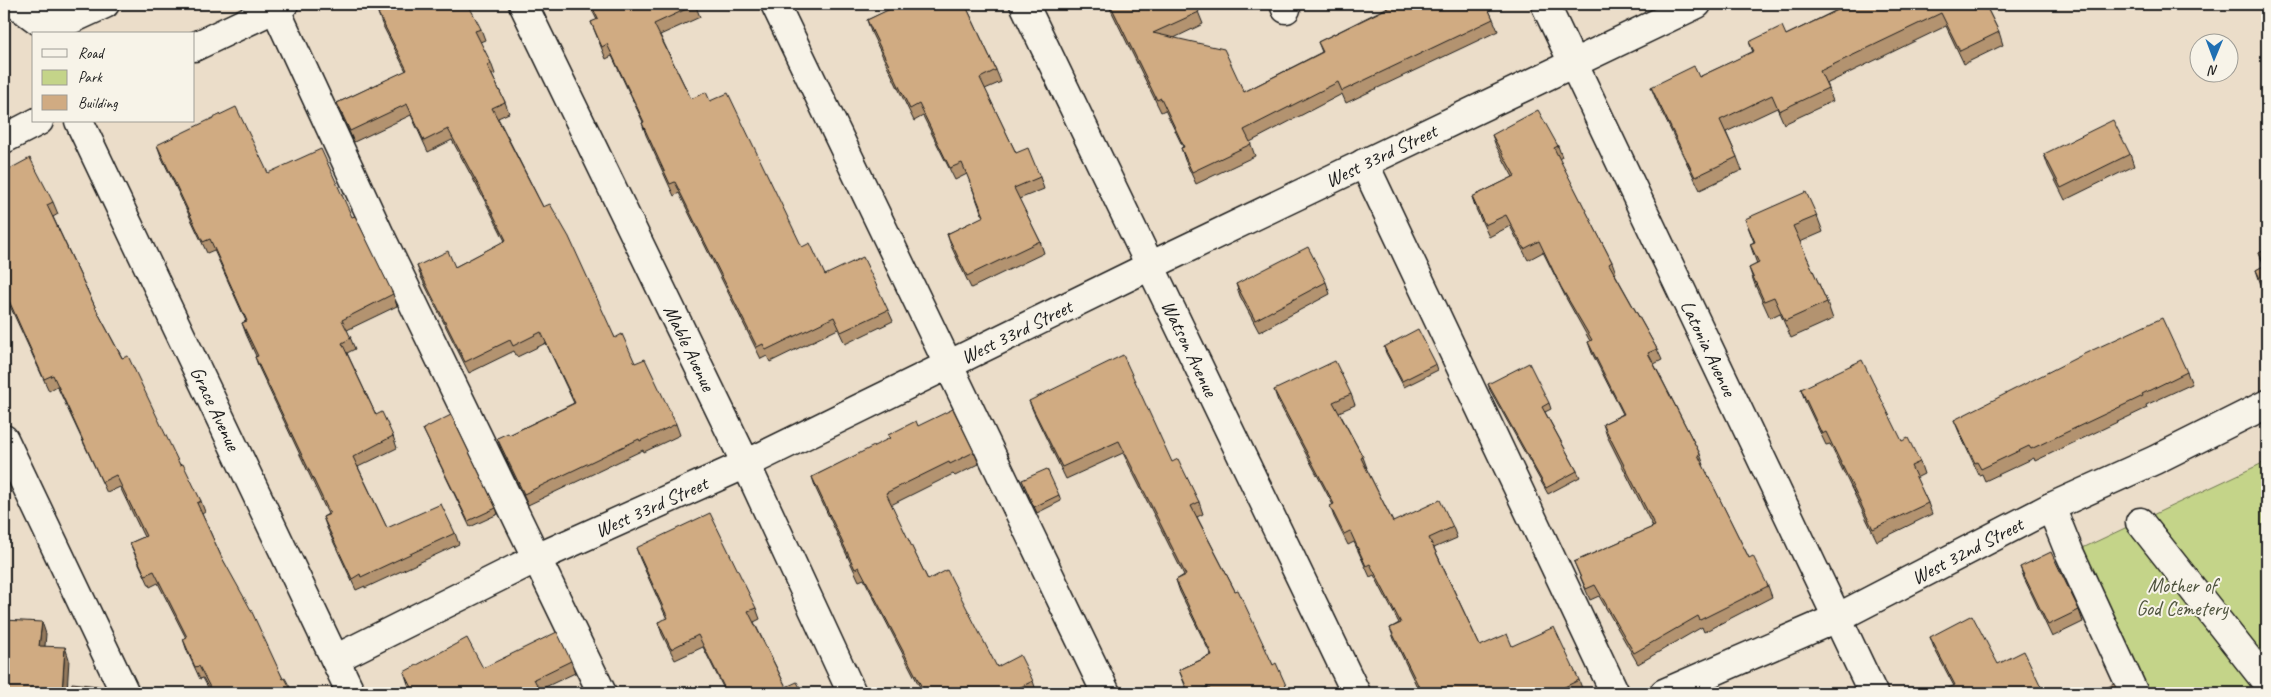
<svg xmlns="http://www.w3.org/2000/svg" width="2271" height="697" font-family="Caveat,sans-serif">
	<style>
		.green { fill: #c4d489; stroke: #707852 }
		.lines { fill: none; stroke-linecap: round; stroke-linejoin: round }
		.minor-casing { stroke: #1c1c1c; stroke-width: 31 }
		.minor { stroke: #f7f3e8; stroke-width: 28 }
		.wall { fill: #b39370; stroke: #1c1c1c }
		.shaded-wall { fill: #92785b; stroke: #1c1c1c }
		.building { fill: #d0ab82; stroke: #1c1c1c }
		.labels { text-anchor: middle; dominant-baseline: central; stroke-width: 4; stroke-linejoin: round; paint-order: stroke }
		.street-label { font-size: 20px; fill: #1c1c1c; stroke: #f7f3e8 }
		.park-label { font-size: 20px; fill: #4e533d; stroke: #f7f3e8 }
	</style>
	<rect width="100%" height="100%" fill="#ebddc9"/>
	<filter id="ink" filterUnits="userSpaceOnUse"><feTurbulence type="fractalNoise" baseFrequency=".02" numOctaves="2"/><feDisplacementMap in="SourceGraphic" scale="10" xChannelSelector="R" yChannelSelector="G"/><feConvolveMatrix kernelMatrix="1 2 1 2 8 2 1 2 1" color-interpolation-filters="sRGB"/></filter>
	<g filter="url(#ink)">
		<path class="green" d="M2267,461V693H2134L2070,554Z"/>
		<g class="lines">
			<g class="minor-casing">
				<g id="minor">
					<path d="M16,4L39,21H68L105,4"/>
					<path id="s1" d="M523,4L746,464L852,693"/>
					<path d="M775,4L1106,693"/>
					<path id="s2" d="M1024,4L1356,693"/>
					<path d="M1284,4L1286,9"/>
					<path id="s3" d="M1545,4L1873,693"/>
					<path d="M275,8L379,233L602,693"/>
					<path d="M194,47L284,4"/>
					<path id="s4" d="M79,121L351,693"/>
					<path d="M4,139L39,121"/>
					<path d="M1364,163L1615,693"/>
					<path d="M4,439L125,693"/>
					<path d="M2051,507L2070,554L2134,693"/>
					<path d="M2140,522L2267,683"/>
					<path id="s5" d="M335,659L537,558L746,464L1152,265L1697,4"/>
					<path id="s6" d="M1664,693L1837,618L2051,507L2155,460L2267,404"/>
				</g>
			</g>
			<use href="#minor" class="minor"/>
		</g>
		<g class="wall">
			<path d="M589,4H695L700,17L660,35L691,99L710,101L802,247L825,275L888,310L893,321L845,344L838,329L770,362L767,356L761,359L679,193L674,196L646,135L642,123L643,122L612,56L606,59L591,22L597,20Z"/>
			<path d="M886,4H965L996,70L1001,82L985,89L1016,153L1040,177L1044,189L1019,199L1040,241L1044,253L971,288L951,246L947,234L983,217L967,174L955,180L923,116L914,121L871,32L867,20L889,10Z"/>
			<path d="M1108,4H1195L1203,24L1174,38L1244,92L1322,52L1318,42L1394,4H1486L1493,19L1498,31L1346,103L1342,94L1250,142L1255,156L1196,184L1185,160L1181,148L1183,147L1165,110L1161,112Z"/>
			<path d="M1840,4H1985L1999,32L2003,45L1964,64L1946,26L1826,84L1833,101L1784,124L1777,108L1726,132L1737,157L1742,170L1700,190L1656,100L1651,87L1699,77L1753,52L1749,42L1786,35L1841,8Z"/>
			<path d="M378,13L481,29L485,40L480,42L491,63L495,74L492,75L505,102L509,113L498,118L543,207L615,338L635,363L676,424L680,435L644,452L643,450L528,505L501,449L497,438L509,435L574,403L546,343L517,357L514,351L469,373L421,277L417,266L455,267L505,241L486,203L452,140L428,152L411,115L354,142L341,114L337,103L406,71L382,24Z"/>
			<path d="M1492,135L1558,146L1562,157L1559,159L1612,262L1616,273L1615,274L1657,349L1662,360L1654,364L1700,454L1704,465L1703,466L1749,558L1768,586L1772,597L1704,632L1702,627L1638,664L1599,596L1590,600L1574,562L1653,527L1607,436L1603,424L1623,414L1592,353L1588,342L1590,341L1566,298L1543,252L1528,260L1510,226L1489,237L1476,209L1472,197L1513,177L1496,146Z"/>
			<path d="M157,145L268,173L352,217L393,294L397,306L347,330L355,349L347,353L376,415L393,436L397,448L358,467L387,528L455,533L459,544L365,588V586L356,590L327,528L323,517L328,514L259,368L255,357L256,356L246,334L242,323L246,321L214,250L207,253L161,156Z"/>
			<path d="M2044,154H2130L2134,166L2065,200L2048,166Z"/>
			<path d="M4,172L53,202L58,214L53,217L98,313L180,465L201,501L205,512L202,514L221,556L283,679L293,693H211L203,678L200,679L187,651L183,639L186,638L158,583L150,587L135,555L130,543L144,537L120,487L107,493L57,386L49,391L10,306L4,309Z"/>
			<path d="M1817,216L1823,232L1800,242L1827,302L1833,319L1791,338L1780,313L1770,318L1755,285L1749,268L1757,264L1750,244L1754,242L1745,219Z"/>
			<path d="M2267,249V297L2260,282L2256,270L2264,266L2259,253Z"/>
			<path d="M1326,282L1330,294L1259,332L1240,296L1236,284Z"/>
			<path d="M1384,347L1436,364L1438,370L1404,387L1386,353Z"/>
			<path d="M2187,372L2192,384L2146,405L2147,408L2035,461L2034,458L1985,481L1982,474L1979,475L1959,432L1954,420Z"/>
			<path d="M1488,384L1549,403L1551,409L1545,412L1577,471L1580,477L1548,494L1490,390Z"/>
			<path d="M1801,389L1902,441L1920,462L1924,474L1916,478L1928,503L1932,514L1877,541L1830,444L1826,445L1805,401Z"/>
			<path d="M1274,390L1351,394L1355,405L1339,412L1363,457L1367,468H1366L1393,522L1453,527L1457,538L1434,548L1480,646H1512L1579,680L1583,691L1579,693H1420L1394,639L1390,628L1399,623L1374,575L1370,577L1354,542L1348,545L1334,517L1330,506L1333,505L1278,401Z"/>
			<path d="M1029,401L1172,462L1199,502L1203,514L1197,517L1273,665L1288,690L1290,693H1188L1179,670L1211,655L1180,592L1176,580L1184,575L1123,453L1066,479L1034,413Z"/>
			<path d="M918,426L974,452L979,464L955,476L953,474L891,505L928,580L997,667L1033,681L1037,693H923L864,579L859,581L816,489L812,477L890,439L888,435Z"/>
			<path d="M423,429L496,508L498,514L470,527Z"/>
			<path d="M1022,480L1059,495L1061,501L1037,513Z"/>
			<path d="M636,548L756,608L760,619L754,622L786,687L803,693H726L703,647L675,660L662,634L658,622L667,619L640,559Z"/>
			<path d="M2020,567L2079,610L2083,622L2052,637L2024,578Z"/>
			<path d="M1930,637L1998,664L2044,693H1949L1947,689L1954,686L1934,648Z"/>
			<path d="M571,661L575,673L539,690L541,693H413L408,684L404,672L483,668Z"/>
		</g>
		<g class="shaded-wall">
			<path d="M42,622L46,634L44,658L39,646Z"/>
			<path d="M65,647L69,659L67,693H62Z"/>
		</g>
		<g class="building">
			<path d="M397,4H463L464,6L468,4L481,29L475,31L491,63L487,65L505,102L492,108L543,207L550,204L569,237L615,338L622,334L635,363L645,359L676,424L640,441L639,439L524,494L497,438L508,433L509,435L575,403L541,332L513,346L510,340L465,362L417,266L448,251L455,267L506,240L482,192L448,129L424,141L407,104L350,131L337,103L407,70L378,13Z"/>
			<path d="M591,4H695V5L654,24L691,99L706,92L710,101L728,93L802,247L810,243L825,275L863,257L888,310L841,332L834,317L766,350L763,344L757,347L675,182L670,184L642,123L644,122L607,44L602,47L591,22L598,19Z"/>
			<path d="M887,4H965L996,70L980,78L1016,153L1028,148L1040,177L1014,188L1040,241L967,276L947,234L984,216L962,163L950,168L919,104L910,109L867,20L890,9Z"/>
			<path d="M1110,4H1195L1199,12L1153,33L1224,49L1244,92L1323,52L1318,42L1396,4H1486L1493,19L1342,91L1338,82L1244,130L1251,144L1192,172L1181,148L1184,147L1161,98L1157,100Z"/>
			<path d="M1840,4H1985L1999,32L1960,51L1941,13L1820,71L1828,88L1779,111L1772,95L1720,120L1737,157L1695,177L1651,87L1694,66L1699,77L1754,51L1749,42L1782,26L1786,35L1842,8Z"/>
			<path d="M236,107L268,173L321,149L352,217L355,216L393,294L342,320L351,338L342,343L376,415L382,412L393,436L353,457L387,528L441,504L455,533L361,577L360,574L352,579L323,517L330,514L255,357L258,356L242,323L247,321L210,239L203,242L157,145Z"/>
			<path d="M1538,110L1558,146L1554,148L1612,262L1609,264L1657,349L1648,353L1700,454L1698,455L1749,558L1753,556L1768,586L1700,620L1698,616L1634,653L1595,585L1586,589L1574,562L1655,526L1603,424L1624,414L1588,342L1592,340L1561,287L1539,241L1524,249L1506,215L1485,225L1472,197L1515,176L1492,135Z"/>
			<path d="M2113,120L2130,154L2061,188L2044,154Z"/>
			<path d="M30,158L53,202L47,205L98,313L122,358L128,356L180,465L183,464L201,501L197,503L221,556L251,610L283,679L285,678L293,693H213L199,666L195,667L183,639L187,637L154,571L145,575L130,543L146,536L116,475L102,482L53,375L44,379L6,294L4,296V172Z"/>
			<path d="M1806,192L1817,216L1793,226L1827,302L1785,321L1774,297L1764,301L1749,268L1759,263L1750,244L1755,242L1745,219Z"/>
			<path d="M1308,247L1326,282L1255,320L1236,284Z"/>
			<path d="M2267,249V293L2256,270L2265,265L2259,253Z"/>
			<path d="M2162,318L2187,372L2142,394L2143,396L2031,449L2029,446L1981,469L1977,462L1975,463L1954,420L2084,354Z"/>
			<path d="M1418,329L1436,364L1402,381L1384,347Z"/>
			<path d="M1123,355L1172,462L1178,459L1199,502L1191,506L1235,591L1238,590L1273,665L1276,663L1288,690L1280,693H1212L1208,687L1194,693H1189L1179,670L1212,655L1176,580L1186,575L1119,441L1062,467L1029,401Z"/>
			<path d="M1862,360L1902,441L1908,438L1920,462L1911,466L1928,503L1873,529L1826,432L1822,434L1801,389Z"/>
			<path d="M1335,361L1351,394L1333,402L1363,457L1361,458L1393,522L1440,500L1453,527L1429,538L1480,646L1507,634L1512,646L1554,627L1579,680L1552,693H1422L1390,628L1401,623L1370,564L1366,566L1350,531L1344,534L1330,506L1334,504L1274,390Z"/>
			<path d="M1529,363L1549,403L1542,407L1577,471L1546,488L1488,384Z"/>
			<path d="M953,409L974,452L950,464L949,462L886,493L928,580L947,570L997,667L1020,655L1033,681L1008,693H925L859,567L855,569L812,477L890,438L888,435L916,421L918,426Z"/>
			<path d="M451,415L496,508L468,521L423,429Z"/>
			<path d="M1047,469L1059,495L1034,507L1022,480Z"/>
			<path d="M710,513L756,608L748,611L786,687L797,682L803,693H727L698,635L671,649L658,622L668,618L636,548Z"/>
			<path d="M2051,552L2079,610L2048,625L2020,567Z"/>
			<path d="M1972,615L1998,664L2024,651L2044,693H1950L1947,689L1955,685L1930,637Z"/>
			<path d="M4,620L42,622L39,646L65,647L62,693H4Z"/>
			<path d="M557,632L571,661L534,679L541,693H415L404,672L467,638L483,668Z"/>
			<path d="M72,683L106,687L110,693H71Z"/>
			<path d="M2114,684L2119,693H2096Z"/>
		</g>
	</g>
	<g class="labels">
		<g class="street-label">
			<text stroke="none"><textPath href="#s5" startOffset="1161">West 33rd Street</textPath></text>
			<text stroke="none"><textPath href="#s5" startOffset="756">West 33rd Street</textPath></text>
			<text stroke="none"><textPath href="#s1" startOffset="382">Mable Avenue</textPath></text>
			<text stroke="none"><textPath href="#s2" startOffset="382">Watson Avenue</textPath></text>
			<text stroke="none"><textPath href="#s3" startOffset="381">Latonia Avenue</textPath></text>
			<text stroke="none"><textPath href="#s4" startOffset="318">Grace Avenue</textPath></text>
			<text stroke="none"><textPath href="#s5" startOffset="351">West 33rd Street</textPath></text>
			<text stroke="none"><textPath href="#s6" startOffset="335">West 32nd Street</textPath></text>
		</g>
		<g class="park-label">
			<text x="2182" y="585">Mother of<tspan x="2182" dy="23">God Cemetery</tspan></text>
		</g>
	</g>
	<rect width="2271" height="697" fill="none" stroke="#f7f3e8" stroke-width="20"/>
	<rect x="10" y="10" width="2251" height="677" fill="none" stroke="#1c1c1c" stroke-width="2" filter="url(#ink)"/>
	<rect x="32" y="32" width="162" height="90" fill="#f7f3e8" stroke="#9f9d96"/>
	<rect x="42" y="49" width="25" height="8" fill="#f7f3e8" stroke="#9f9d96"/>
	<text x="78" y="58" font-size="15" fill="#1c1c1c">Road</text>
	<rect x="42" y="70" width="25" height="15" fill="#c4d489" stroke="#9f9d96"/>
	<text x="78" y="82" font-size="15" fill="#1c1c1c">Park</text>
	<rect x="42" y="95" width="25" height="15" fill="#d0ab82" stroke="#9f9d96"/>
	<text x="78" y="108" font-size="15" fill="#1c1c1c">Building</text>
	<g transform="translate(2214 58) rotate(181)"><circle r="24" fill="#f7f3e8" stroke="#9f9d96"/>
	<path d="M0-4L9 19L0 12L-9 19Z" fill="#1f6fb2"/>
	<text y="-8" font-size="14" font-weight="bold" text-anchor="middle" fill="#1c1c1c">N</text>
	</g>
</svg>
